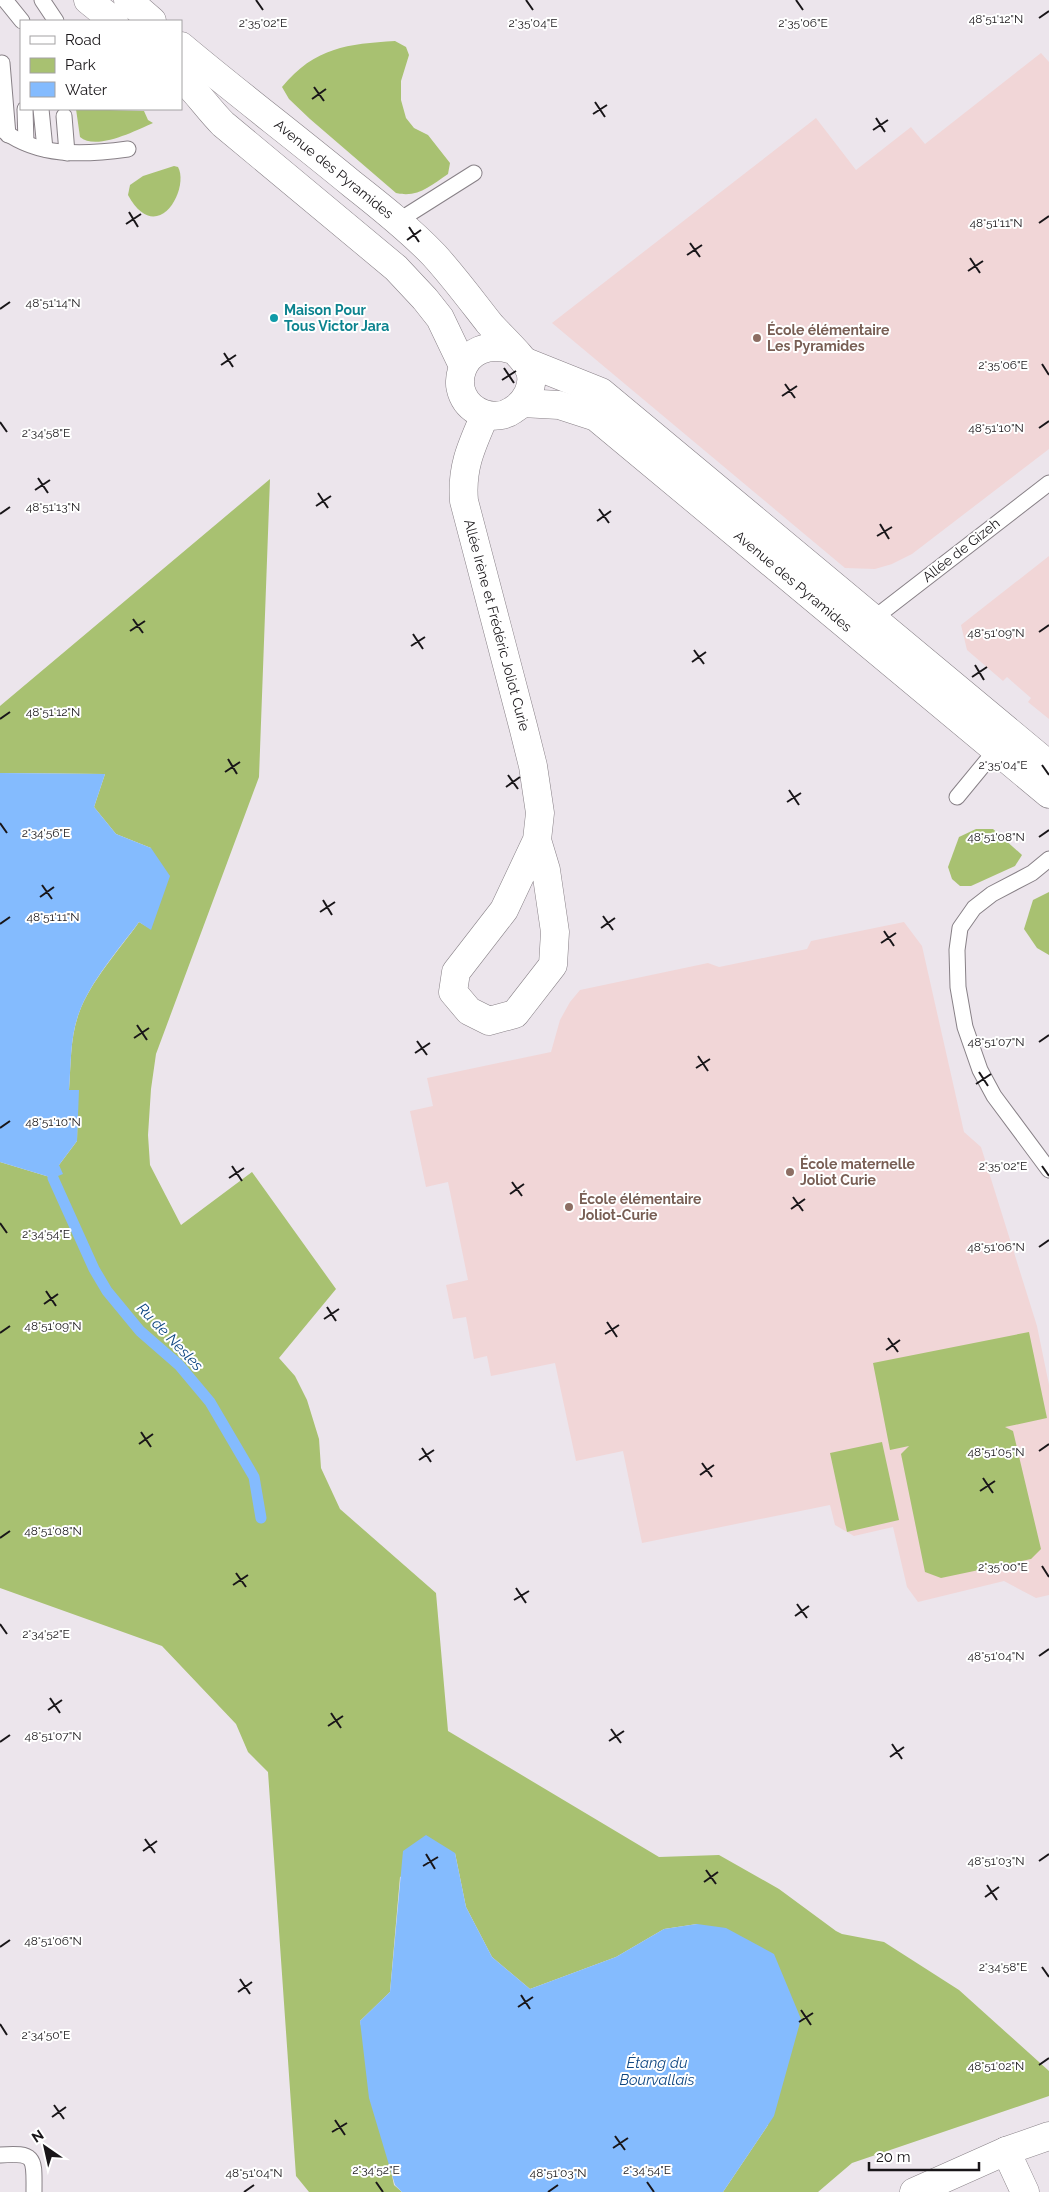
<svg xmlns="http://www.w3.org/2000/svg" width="1049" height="2192" font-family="Raleway,sans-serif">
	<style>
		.education { fill: #f1d6d7 }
		.green { fill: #a8c171 }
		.water { fill: #84bbfe }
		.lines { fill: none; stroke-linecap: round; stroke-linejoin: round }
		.stream { stroke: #84bbfe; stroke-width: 11 }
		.service-casing { stroke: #888187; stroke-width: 17 }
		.minor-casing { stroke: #888187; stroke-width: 29 }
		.secondary-casing { stroke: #888187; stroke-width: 29 }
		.service { stroke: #fff; stroke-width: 15 }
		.minor { stroke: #fff; stroke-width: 28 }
		.secondary { stroke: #fff; stroke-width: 28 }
		.ticks { fill: none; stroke: #191619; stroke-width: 2 }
		.culture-dot { fill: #0f9aa8; stroke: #fff; stroke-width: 2 }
		.education-dot { fill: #8d6e63; stroke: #fff; stroke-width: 2 }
		.labels { text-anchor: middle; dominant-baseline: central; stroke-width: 4; stroke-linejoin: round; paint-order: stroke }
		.street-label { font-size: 14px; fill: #191619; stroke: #fff }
		.culture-label { font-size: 14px; font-weight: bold; fill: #0d838f; stroke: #fff; text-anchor: start }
		.education-label { font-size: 14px; font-weight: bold; fill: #785e54; stroke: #fff; text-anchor: start }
		.water-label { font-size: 15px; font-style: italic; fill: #0f4782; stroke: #fff }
		.ticks-label { font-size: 12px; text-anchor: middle; fill: #191619; stroke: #fff; stroke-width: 4; stroke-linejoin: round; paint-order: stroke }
	</style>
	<rect width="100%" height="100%" fill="#ece5ec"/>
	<g class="education">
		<path d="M1041,53L1049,62V449L912,554L892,564L875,569L845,568L552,323L816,118L856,170L911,127L925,144Z"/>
		<path d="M1049,556V719L1028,702L1031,698L1007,677L1003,681L967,650L961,625Z"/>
		<path d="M904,922L922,946L964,1132L981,1147L1037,1326L1049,1385V1595L1036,1598L1004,1581L918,1602L907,1587L893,1527L854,1536L835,1525L830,1505L642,1543L623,1451L576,1461L555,1363L491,1376L487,1356L474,1359L466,1317L453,1319L446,1285L468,1280L448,1182L426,1187L410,1111L433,1106L427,1078L551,1052L560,1020L570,1002L580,990L708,963L719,967L807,949L811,941Z"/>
	</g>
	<g class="green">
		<path d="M395,41L406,47L409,55L401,81V100L406,118L414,128L428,135L450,163L448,174C430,186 418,198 396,193L310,119L289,99L282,87C315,47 348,44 395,41Z"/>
		<path d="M76,109L144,111L148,120L153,123C135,131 96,151 80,137Z"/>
		<path d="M174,166L178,167C190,189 157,248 128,195L130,185L143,176Z"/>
		<path d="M270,479L259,777L156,1054L151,1089L148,1135L150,1165L181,1225L252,1172L336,1289L279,1358L295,1376L307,1400L319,1439L321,1468L340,1509L436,1593L448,1731L659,1857L719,1855L779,1889L836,1931L842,1934L884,1942L959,1990L1049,2071V2096L852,2163L818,2192H723L768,2125L697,1924L664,1929L616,1957L530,1989L492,1957L466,1907L455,1853L400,1877L390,1992L360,2021L394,2185L402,2192H309L296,2176L268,1772L248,1752L236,1724L162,1646L0,1588V1162L53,1178L59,1165L77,1141L78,1090H69C71,1065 70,1037 79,1013C90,982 120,949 139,922L151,929V848L116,834L94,807L105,774L0,773V706Z"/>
		<path d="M976,829H993L1022,855L1015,866L971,886H960L952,879L948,867L959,837Z"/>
		<path d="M1049,892V955L1037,948L1024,929L1033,900Z"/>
		<path d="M1029,1332L1047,1418L1005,1427L1013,1431L1041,1549L1031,1559L941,1578L925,1572L901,1454L909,1446L890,1450L873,1363Z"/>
		<path d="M882,1442L899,1520L847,1532L830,1453Z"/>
	</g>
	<g class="water">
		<path d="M0,773L105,774L94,807L116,834L151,848L170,876L151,930L139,922C119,949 90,982 79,1013C70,1036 71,1065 69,1090H79L77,1141L59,1165L63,1174L53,1178L0,1162Z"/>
		<path d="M426,1835L455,1853L466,1907L492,1957L530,1989L616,1957L664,1929L697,1924L726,1928L774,1954L801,2019L774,2116L723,2192H402L395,2185L369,2098L360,2021L390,1992L403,1851Z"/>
	</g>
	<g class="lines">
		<path class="stream" d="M53,1178L94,1269L107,1291L140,1331L179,1365L210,1402L254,1477L261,1518"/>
		<g class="service-casing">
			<g id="service">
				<path d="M5,0L22,21"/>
				<path d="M42,0L56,21"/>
				<path d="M2,63L8,135"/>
				<path d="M25,109L26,143"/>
				<path d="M41,109L45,149"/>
				<path d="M64,116L67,153"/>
				<path d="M0,128C37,158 84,155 128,149"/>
				<path d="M398,221L474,173"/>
				<path d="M873,619L1049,483"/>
				<path d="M957,797L999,746"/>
				<path d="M1049,859L1032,873L992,894L974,908L960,928L957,950L958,987L965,1027L980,1070L994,1096L1049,1170"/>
				<path d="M0,2155C37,2152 34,2159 34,2192"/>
			</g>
		</g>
		<g class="minor-casing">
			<g id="minor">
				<path d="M485,415C472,445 461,467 464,501L523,726L533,766L540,813L537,840L504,910L456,972L453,992L469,1011L489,1021L515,1014L553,965L555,932L546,870L537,840"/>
				<path d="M1006,2151L1025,2192"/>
				<path d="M914,2192L1006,2151L1049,2136"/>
			</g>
		</g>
		<g class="secondary-casing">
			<g id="secondary">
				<path d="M88,0L114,21"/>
				<path d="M128,0L152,21"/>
				<path d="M181,46C237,93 295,137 352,184C380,206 409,229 434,255C454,277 471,300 489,323C500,336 525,358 530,371C535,386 525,403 513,410C505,416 494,417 484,414C441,399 459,332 513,350"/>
				<path d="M181,77C197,92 208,109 223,124L396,268L425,299L440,318L463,366"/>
				<path d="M526,362L601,392L1049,765"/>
				<path d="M522,403L559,405L596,417L1049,794"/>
			</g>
		</g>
		<use href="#service" class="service"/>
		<use href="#minor" class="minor"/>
		<use href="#secondary" class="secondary"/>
	</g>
	<path class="ticks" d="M256,0L263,10M526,0L533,10M796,0L803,10M1039,18L1049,11M314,87L324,101M312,99L326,89M595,102L605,117M593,114L607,105M876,118L885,132M873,130L888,120M129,212L138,227M1039,223L1049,216M126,224L141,214M409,227L419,242M407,240L421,230M690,243L700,257M687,255L702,245M970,258L980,273M968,271L983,261M0,309L10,302M224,353L233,367M1042,364L1049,375M221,365L236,355M504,368L514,383M502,380L516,371M785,384L795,398M782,396L797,386M0,422L7,432M1039,428L1049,421M38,478L48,493M35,490L50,480M318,493L328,508M316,506L331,496M599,509L609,523M0,514L10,507M597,521L611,511M880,524L889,539M877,536L892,527M133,619L143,633M130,631L145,621M1039,632L1049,625M413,634L423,649M411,646L425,637M694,650L704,664M692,662L706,652M975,665L984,680M972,677L987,667M0,719L10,712M228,759L237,774M1042,765L1049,775M225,772L240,762M508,775L518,789M506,787L520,777M789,790L799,805M787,802L801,793M0,823L7,833M1039,837L1049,830M42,885L52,899M40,897L54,887M323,900L332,915M320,912L335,902M603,916L613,930M0,924L10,917M601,928L615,918M884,931L894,946M881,943L896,933M137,1025L147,1040M134,1038L149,1028M417,1041L427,1055M1039,1042L1049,1035M415,1053L430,1043M698,1056L708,1071M696,1068L710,1059M979,1072L988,1086M976,1084L991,1074M0,1128L10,1121M232,1166L242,1181M1042,1166L1049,1176M229,1178L244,1168M512,1182L522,1196M510,1194L524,1184M793,1197L803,1211M791,1209L805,1199M0,1223L7,1233M1039,1247L1049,1240M46,1291L56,1306M44,1304L58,1294M327,1307L336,1321M324,1319L339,1309M607,1322L617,1337M0,1333L10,1326M605,1334L619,1325M888,1338L898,1352M886,1350L900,1340M141,1432L151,1447M139,1444L153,1434M422,1448L431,1462M1039,1451L1049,1444M419,1460L434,1450M702,1463L712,1477M700,1475L714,1465M983,1478L993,1493M980,1491L995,1481M0,1538L10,1531M1042,1566L1049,1577M236,1573L246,1587M233,1585L248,1575M516,1588L526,1603M514,1600L529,1591M797,1604L807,1618M795,1616L809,1606M0,1624L7,1634M1039,1656L1049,1649M50,1698L60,1713M48,1710L62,1700M331,1713L341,1728M328,1726L343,1716M611,1729L621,1743M609,1741L624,1731M0,1742L10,1735M892,1744L902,1759M890,1757L904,1747M145,1839L155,1853M143,1851L157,1841M426,1854L435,1869M1039,1861L1049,1854M423,1866L438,1857M706,1870L716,1884M704,1882L718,1872M987,1885L997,1900M985,1897L999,1887M0,1947L10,1940M1042,1967L1049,1977M240,1979L250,1994M238,1992L252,1982M521,1995L530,2009M518,2007L533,1997M801,2010L811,2025M799,2022L813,2013M0,2024L7,2035M1039,2065L1049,2058M54,2105L64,2119M52,2117L66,2107M335,2120L345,2135M332,2132L347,2123M615,2136L625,2150M613,2148L628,2138M376,2182L383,2192M647,2182L654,2192M244,2192L254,2185M548,2192L558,2185"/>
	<circle class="culture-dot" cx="274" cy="318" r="5"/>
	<g class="education-dot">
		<circle cx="757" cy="338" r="5"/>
		<circle cx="790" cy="1172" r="5"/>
		<circle cx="569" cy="1207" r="5"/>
	</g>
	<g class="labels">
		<g class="street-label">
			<text transform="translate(334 169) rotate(39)">Avenue des Pyramides</text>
			<text transform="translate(961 550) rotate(-38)">Allée de Gizeh</text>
			<text transform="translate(793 581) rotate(40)">Avenue des Pyramides</text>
			<text transform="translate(497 625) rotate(75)">Allée Irène et Frédéric Joliot Curie</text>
		</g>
		<g class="culture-label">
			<text x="284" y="310">Maison Pour<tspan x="284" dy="16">Tous Victor Jara</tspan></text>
		</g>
		<g class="education-label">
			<text x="767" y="330">École élémentaire<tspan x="767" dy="16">Les Pyramides</tspan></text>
			<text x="800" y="1164">École maternelle<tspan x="800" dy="16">Joliot Curie</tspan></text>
			<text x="579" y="1199">École élémentaire<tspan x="579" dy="16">Joliot-Curie</tspan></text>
		</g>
		<g class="water-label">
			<text transform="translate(170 1337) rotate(46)">Ru de Nesles</text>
			<text x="657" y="2063">Étang du<tspan x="657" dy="17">Bourvallais</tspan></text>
		</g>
	</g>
	<g class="ticks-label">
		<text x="996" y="23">48°51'12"N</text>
		<text x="263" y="27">2°35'02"E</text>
		<text x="533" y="27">2°35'04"E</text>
		<text x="803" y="27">2°35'06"E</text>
		<text x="996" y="227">48°51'11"N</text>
		<text x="53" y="307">48°51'14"N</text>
		<text x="1003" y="369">2°35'06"E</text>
		<text x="996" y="432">48°51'10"N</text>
		<text x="46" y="437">2°34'58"E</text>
		<text x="53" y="511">48°51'13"N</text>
		<text x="996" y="637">48°51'09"N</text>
		<text x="53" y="716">48°51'12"N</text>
		<text x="1003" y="769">2°35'04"E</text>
		<text x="46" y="837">2°34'56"E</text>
		<text x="996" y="841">48°51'08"N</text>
		<text x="53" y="921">48°51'11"N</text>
		<text x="996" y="1046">48°51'07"N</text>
		<text x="53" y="1126">48°51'10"N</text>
		<text x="1003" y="1170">2°35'02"E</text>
		<text x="46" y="1238">2°34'54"E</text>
		<text x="996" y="1251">48°51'06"N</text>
		<text x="53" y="1330">48°51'09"N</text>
		<text x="996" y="1456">48°51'05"N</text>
		<text x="53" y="1535">48°51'08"N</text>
		<text x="1003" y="1571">2°35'00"E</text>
		<text x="46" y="1638">2°34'52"E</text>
		<text x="996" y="1660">48°51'04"N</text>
		<text x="53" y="1740">48°51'07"N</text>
		<text x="996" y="1865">48°51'03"N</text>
		<text x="53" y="1945">48°51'06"N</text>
		<text x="1003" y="1971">2°34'58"E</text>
		<text x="46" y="2039">2°34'50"E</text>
		<text x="996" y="2070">48°51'02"N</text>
		<text x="376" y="2174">2°34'52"E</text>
		<text x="647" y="2174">2°34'54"E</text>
		<text x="254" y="2177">48°51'04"N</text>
		<text x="558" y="2177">48°51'03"N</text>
	</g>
	<rect x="20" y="20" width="162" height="90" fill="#ffffff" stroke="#a3a2a3"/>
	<rect x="30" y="36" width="25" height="8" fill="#ffffff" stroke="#a3a2a3"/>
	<text x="65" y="45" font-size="15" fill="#191619">Road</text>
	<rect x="30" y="58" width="25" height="15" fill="#a8c171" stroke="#a3a2a3"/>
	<text x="65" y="70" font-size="15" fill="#191619">Park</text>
	<rect x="30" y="82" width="25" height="15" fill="#84bbfe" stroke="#a3a2a3"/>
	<text x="65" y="95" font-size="15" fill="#191619">Water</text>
	<g transform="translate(45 2147) rotate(326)" stroke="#ffffff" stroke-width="4" paint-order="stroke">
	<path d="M0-4L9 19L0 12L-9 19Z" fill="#191619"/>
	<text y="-8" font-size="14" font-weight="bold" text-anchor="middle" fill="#191619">N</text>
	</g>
	<path d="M869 2162v8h110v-8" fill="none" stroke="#191619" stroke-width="2.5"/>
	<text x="876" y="2162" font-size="15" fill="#191619" stroke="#ffffff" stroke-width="4" paint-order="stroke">20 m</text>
</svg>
